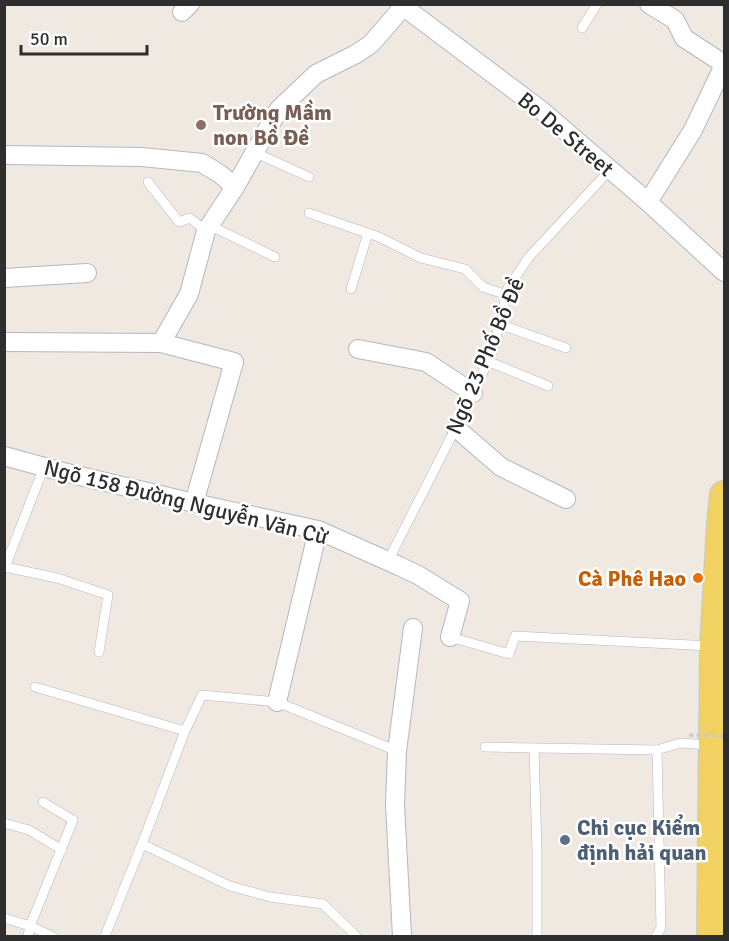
<svg xmlns="http://www.w3.org/2000/svg" width="729" height="941" font-family="Signika,sans-serif">
	<style>
		.lines { fill: none; stroke-linecap: round; stroke-linejoin: round }
		.lane-casing { stroke: #b4b7c1; stroke-width: 10 }
		.street-casing { stroke: #b4b7c1; stroke-width: 20 }
		.primary-casing { stroke: #c9c9c9; stroke-width: 30 }
		.lane { stroke: #fff; stroke-width: 9 }
		.street { stroke: #fff; stroke-width: 18 }
		.primary { stroke: #f2d163; stroke-width: 28 }
		.path-bridge { stroke: #c9c9c9; stroke-width: 3; stroke-dasharray: 4.5 3; stroke-linecap: butt }
		.education-dot { fill: #8d6e63; stroke: #fff; stroke-width: 2 }
		.food-dot { fill: #e8710a; stroke: #fff; stroke-width: 2 }
		.service-dot { fill: #5c6f8a; stroke: #fff; stroke-width: 2 }
		.labels { text-anchor: middle; dominant-baseline: central; stroke-width: 5; stroke-linejoin: round; paint-order: stroke }
		.education-label { font-size: 22px; font-weight: bold; fill: #785e54; stroke: #fff; text-anchor: start }
		.street-label { font-size: 22px; fill: #2e2e2e; stroke: #fff }
		.food-label { font-size: 22px; font-weight: bold; fill: #c56008; stroke: #fff; text-anchor: end }
		.service-label { font-size: 22px; font-weight: bold; fill: #4e5e75; stroke: #fff; text-anchor: start }
	</style>
	<rect width="100%" height="100%" fill="#efe9e1"/>
	<g class="lines">
		<g class="lane-casing">
			<g id="lane">
				<path d="M582,28L597,4"/>
				<path d="M254,152L309,177"/>
				<path d="M148,182L179,222L190,218L206,231"/>
				<path d="M309,213L379,237L421,258L465,269L483,287L507,295"/>
				<path d="M209,225L275,257"/>
				<path d="M351,289L368,233"/>
				<path d="M499,324L566,348"/>
				<path d="M487,361L548,386"/>
				<path d="M44,467L5,567L57,578L108,595L99,652"/>
				<path d="M388,561L477,386L494,346L508,288L529,257L610,170"/>
				<path d="M450,637L509,654L515,636L711,646"/>
				<path d="M35,687L185,731L202,695L277,702L397,751"/>
				<path d="M485,747L657,750L680,743L710,745"/>
				<path d="M534,749L537,851V936"/>
				<path d="M4,823L29,830L62,850"/>
				<path d="M142,844L230,886L270,897L323,904L356,936"/>
				<path d="M4,918L30,926L52,936"/>
				<path d="M28,936L30,926L73,820L43,802"/>
				<path d="M105,936L142,844L185,731"/>
				<path d="M656,936L661,928L657,750"/>
			</g>
		</g>
		<g class="street-casing">
			<g id="street">
				<path d="M400,4L541,110L648,202L724,272"/>
				<path d="M649,4L675,20L684,38L724,64"/>
				<path d="M182,12L190,4"/>
				<path d="M4,155L142,157L202,163L220,174L235,187"/>
				<path d="M648,202L693,130L724,65"/>
				<path d="M4,278L87,273"/>
				<path d="M4,342L161,343L234,362L194,503"/>
				<path d="M161,343L189,294L206,231L235,187L279,109L316,74L356,54L371,44L403,7"/>
				<path d="M358,349L426,362L473,393"/>
				<path d="M456,428L501,467L566,499"/>
				<path d="M4,456L59,471L194,503L318,530L399,566L418,575L460,601L450,637"/>
				<path d="M277,702L318,530"/>
				<path d="M402,936L395,805L397,751L413,628"/>
			</g>
		</g>
		<g class="primary-casing">
			<path id="primary" d="M711,936L714,646L721,523L724,495"/>
		</g>
		<use href="#lane" class="lane"/>
		<use href="#street" class="street"/>
		<use href="#primary" class="primary"/>
		<path class="path-bridge" d="M689,735L724,736"/>
	</g>
	<circle class="education-dot" cx="201" cy="125" r="6"/>
	<circle class="food-dot" cx="698" cy="578" r="6"/>
	<circle class="service-dot" cx="565" cy="840" r="6"/>
	<g class="labels">
		<g class="education-label">
			<text x="213" y="112">Trường Mầm<tspan x="213" dy="25">non Bồ Đề</tspan></text>
		</g>
		<g class="street-label">
			<text transform="translate(566 134) rotate(40)">Bo De Street</text>
			<text transform="translate(485 356) rotate(-67)">Ngõ 23 Phố Bồ Đề</text>
			<text transform="translate(186 502) rotate(14)">Ngõ 158 Đường Nguyễn Văn Cừ</text>
		</g>
		<g class="food-label">
			<text x="686" y="578">Cà Phê Hao</text>
		</g>
		<g class="service-label">
			<text x="577" y="827">Chi cục Kiểm<tspan x="577" dy="25">định hải quan</tspan></text>
		</g>
	</g>
	<rect width="729" height="941" fill="none" stroke="#2e2e2e" stroke-width="12"/>
	<path d="M21 45v9h126v-9" fill="none" stroke="#2e2e2e" stroke-width="3"/>
	<text x="30" y="45" font-size="18" fill="#2e2e2e" stroke="#ffffff" stroke-width="4.5" paint-order="stroke">50 m</text>
</svg>
